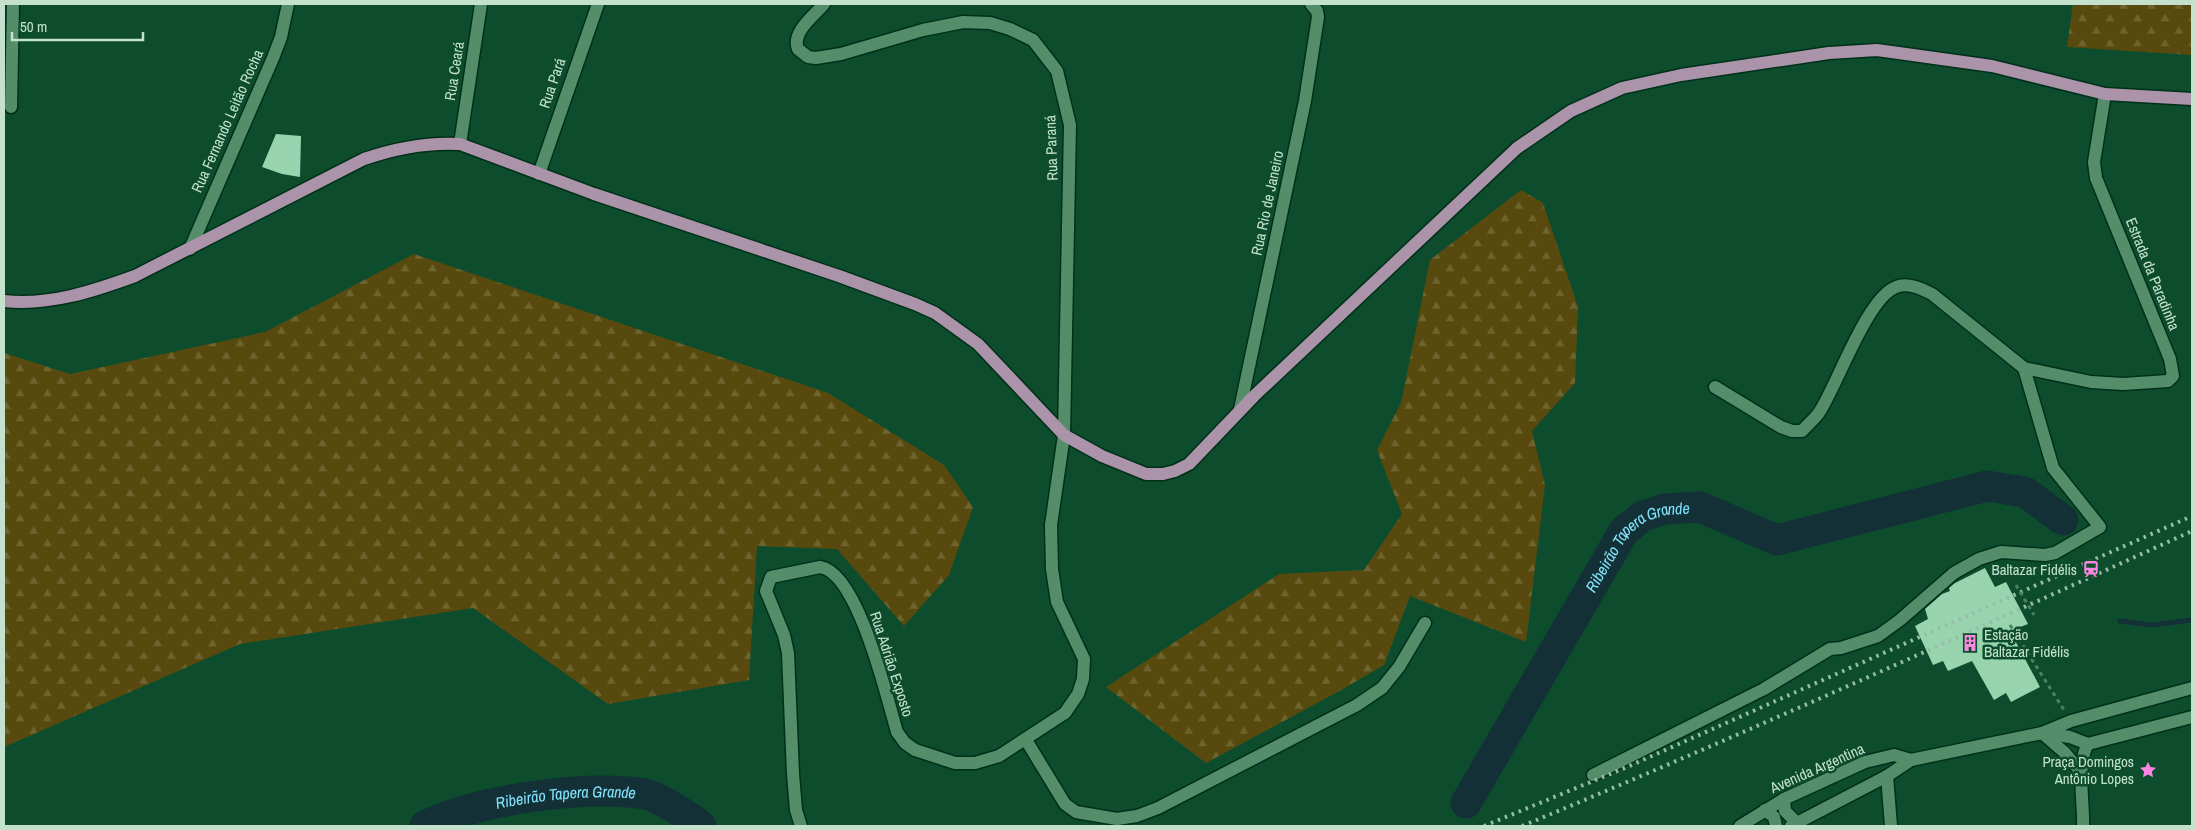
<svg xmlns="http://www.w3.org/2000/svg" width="2196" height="830" font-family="'Archivo Narrow',sans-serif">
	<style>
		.forest { fill: url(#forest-firs) }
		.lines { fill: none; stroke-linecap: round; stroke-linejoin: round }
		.stream { stroke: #133037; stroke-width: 5 }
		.river { stroke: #133037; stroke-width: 31 }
		.building { fill: #98d5ae }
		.minor-casing { stroke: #003019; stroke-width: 15 }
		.major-casing { stroke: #003019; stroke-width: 15 }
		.path { stroke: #4d8165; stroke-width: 3; stroke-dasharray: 4 4; stroke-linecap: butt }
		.minor { stroke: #538d6a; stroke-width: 12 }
		.major { stroke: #ab94a9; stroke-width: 12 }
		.rail { stroke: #97bda6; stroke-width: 4; stroke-dasharray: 2.5 5; stroke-linecap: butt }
		.path-bridge { stroke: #4d8165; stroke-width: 3; stroke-dasharray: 4 4; stroke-linecap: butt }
		.labels { text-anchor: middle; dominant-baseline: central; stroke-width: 5; stroke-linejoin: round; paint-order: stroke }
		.street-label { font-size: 15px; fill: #c3e1cd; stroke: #0d4d2d }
		.poi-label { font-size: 15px; fill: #c3e1cd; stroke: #0d4d2d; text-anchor: end }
		.water-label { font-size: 16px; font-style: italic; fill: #82e2fb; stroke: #0d4d2d }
	</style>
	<defs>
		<pattern id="forest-firs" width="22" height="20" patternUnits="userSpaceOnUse" patternTransform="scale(1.25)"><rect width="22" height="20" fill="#584a0e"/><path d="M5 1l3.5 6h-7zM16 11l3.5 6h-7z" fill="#6e6430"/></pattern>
	</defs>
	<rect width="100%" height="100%" fill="#0d4d2d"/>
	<g class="forest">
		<path d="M2073,4H2192V55L2067,47Z"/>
		<path d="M1521,190L1543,203L1578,307L1575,383L1532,431L1545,485L1526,642L1410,596L1384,665L1343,689L1206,763L1106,687L1279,574L1364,570L1402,514L1377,450L1401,403L1430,260Z"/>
		<path d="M414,254L828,393L944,465L973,507L949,575L904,626L837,549L757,546L749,680L608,704L473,608L240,644L4,747V353L70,374L265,332Z"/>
	</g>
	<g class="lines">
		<path class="stream" d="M2120,621L2152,625L2192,620"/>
		<g class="river">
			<path id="s1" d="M1466,803L1624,531L1643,516L1665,509L1700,507L1777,540L1987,486L2025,492L2063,520"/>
			<path id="s2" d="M425,826C479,799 586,785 645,794C657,796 692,818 701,826"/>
		</g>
	</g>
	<g class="building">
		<path d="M276,134L301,136L300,177L282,174L262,167Z"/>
		<path d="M1985,568L1995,587L2006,582L2028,624L2010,631L2040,687L2011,702L2006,693L1994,700L1972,661L1948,671L1943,661L1933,665L1915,626L1928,619L1925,609L1942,594L1950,591L1949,588L1955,583Z"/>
	</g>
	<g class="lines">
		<g class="minor-casing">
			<g id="minor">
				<path d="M11,107L13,4"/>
				<path d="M460,144L481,4"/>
				<path d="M539,174L598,4"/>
				<path d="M190,249L273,58L281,37L288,4"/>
				<path d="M2024,368L2091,382L2123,384L2168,381L2173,376L2170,359L2096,178L2094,162L2105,94"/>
				<path d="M1240,409L1305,101L1318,17L1317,11L1311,4"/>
				<path d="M2042,733L2064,752L2081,772"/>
				<path d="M2044,733L2070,737L2088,744L2192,717"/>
				<path d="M1026,740L1065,804L1076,812L1117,819L1137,816L1158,808L1357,705L1382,688L1399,667L1425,623"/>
				<path d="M1593,775L1764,689L1830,649L1841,648L1878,636L1900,620L1954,573L1979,559L2001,552L2045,555L2055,553L2100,527L2053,468L2024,368L1932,294C1922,289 1908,282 1896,287C1867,298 1838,383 1820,411C1816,418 1808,424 1802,431H1792L1781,427L1715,387"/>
				<path d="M1887,776L1891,826"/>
				<path d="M1784,799L1785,811L1797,823"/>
				<path d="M1765,810L1774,817L1776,826"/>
				<path d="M801,826L796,810L793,774L788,653L784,635L766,591L771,577L820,567C858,572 887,698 897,732L905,743L915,750L955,763H975L999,756L1065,713L1078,694L1083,679L1084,659L1057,602L1052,569L1051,525L1064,435L1070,125L1057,71L1033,40L1010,29L990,23L963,22L923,30L841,54L816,58L808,57L798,49C791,32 815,15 824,4"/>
				<path d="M1740,826L1784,799L1865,762L1894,755L1911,760"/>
				<path d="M1791,826L1887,776L1911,760L2042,733L2071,721L2192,688"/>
				<path d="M2083,826C2084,802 2076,764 2088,744"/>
			</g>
		</g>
		<g class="major-casing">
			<path id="major" d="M4,301C49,306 94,291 135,276L364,159C396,148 426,142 460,144L594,194L839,276L915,304L935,313L978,344L1064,435L1102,456L1146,474H1163L1175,471L1189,464L1254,396L1517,148L1571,111L1622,88L1681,75L1829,53L1877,50L1992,66L2105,94L2192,99"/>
		</g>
		<path class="path" d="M2010,625L2064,710"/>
		<use href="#minor" class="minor"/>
		<use href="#major" class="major"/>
		<g class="rail">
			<path d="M1484,826L1627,767L2192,516"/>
			<path d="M1522,826C1747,733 1970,632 2192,531"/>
		</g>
		<path class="path-bridge" d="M2016,585L2034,615"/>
	</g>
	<defs>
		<g id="station-bare" transform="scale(1.35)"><path d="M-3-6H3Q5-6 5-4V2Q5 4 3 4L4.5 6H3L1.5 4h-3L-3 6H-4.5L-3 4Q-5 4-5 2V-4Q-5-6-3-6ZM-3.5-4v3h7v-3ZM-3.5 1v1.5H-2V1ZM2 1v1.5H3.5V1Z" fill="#fd86e3" stroke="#0d4d2d" stroke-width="2.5" paint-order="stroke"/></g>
		<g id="building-bare" transform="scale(1.35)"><path d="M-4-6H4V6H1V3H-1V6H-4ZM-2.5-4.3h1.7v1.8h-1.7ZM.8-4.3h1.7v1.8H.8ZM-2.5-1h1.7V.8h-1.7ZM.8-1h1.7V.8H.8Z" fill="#fd86e3" stroke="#0d4d2d" stroke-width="2.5" paint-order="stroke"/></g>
		<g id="sight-bare" transform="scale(1.35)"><path d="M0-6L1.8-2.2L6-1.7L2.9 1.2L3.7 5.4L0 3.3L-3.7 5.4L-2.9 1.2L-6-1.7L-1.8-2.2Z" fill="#fd86e3" stroke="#0d4d2d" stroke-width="2.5" paint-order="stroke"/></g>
	</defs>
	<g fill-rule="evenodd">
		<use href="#station-bare" x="2091" y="569"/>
		<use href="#building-bare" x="1970" y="643"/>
		<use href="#sight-bare" x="2148" y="770"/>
	</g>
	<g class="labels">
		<g class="street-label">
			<text transform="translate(454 71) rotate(-81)">Rua Ceará</text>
			<text transform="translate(552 83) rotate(-71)">Rua Pará</text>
			<text transform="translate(227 121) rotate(-66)">Rua Fernando Leitão Rocha</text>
			<text transform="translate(1051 148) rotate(-92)">Rua Paraná</text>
			<text transform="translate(1267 203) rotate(-78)">Rua Rio de Janeiro</text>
			<text transform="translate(2153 274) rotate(68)">Estrada da Paradinha</text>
			<text transform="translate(892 664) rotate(72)">Rua Adrião Exposto</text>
			<text transform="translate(1817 768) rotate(-24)">Avenida Argentina</text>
		</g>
		<g class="poi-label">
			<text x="2077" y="569">Baltazar Fidélis</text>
			<text x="1984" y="634" text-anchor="start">Estação<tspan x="1984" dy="17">Baltazar Fidélis</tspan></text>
			<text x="2134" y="761">Praça Domingos<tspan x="2134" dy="17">Antônio Lopes</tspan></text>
		</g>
		<g class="water-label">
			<text stroke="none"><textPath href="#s1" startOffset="316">Ribeirão Tapera Grande</textPath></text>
			<text stroke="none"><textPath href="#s2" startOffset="145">Ribeirão Tapera Grande</textPath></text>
		</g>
	</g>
	<rect width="2196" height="830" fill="none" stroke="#c3e1cd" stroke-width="10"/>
	<path d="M12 32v8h131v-8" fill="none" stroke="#c3e1cd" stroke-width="2.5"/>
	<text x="20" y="32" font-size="15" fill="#c3e1cd" stroke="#0d4d2d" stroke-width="4" paint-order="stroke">50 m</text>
</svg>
